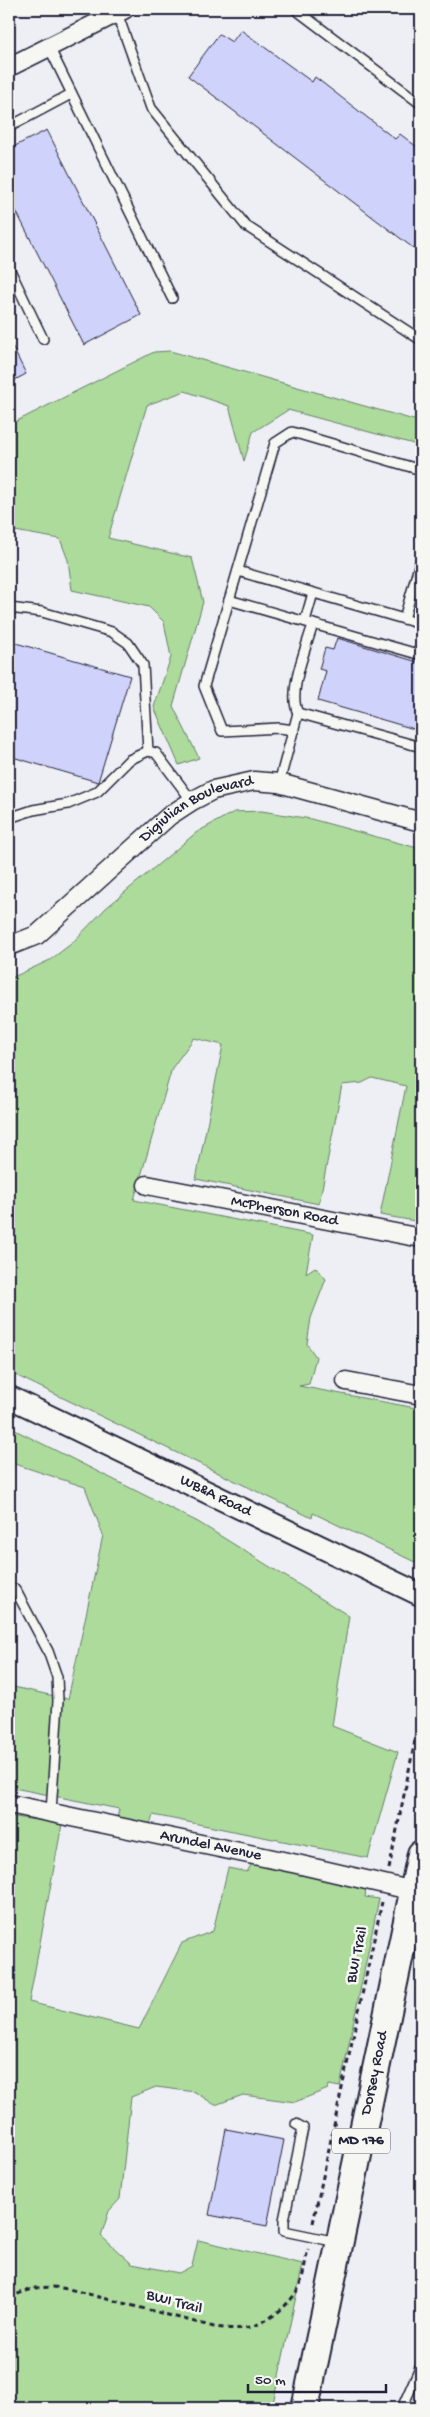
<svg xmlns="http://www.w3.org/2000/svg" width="430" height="2417" font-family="'Gochi Hand',sans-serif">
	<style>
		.green { fill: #acdb9b; stroke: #677e6b }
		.building { fill: #cfd2fa; stroke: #22223b }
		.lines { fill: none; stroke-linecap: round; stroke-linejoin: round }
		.service-casing { stroke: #22223b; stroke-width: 12 }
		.minor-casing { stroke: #22223b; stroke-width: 21 }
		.tertiary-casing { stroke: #22223b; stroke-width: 25 }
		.primary-casing { stroke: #22223b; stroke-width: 30 }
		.path { stroke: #22223b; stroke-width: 3; stroke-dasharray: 5 4; stroke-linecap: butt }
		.service { stroke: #f6f6f2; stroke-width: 9 }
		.minor { stroke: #f6f6f2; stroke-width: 18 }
		.tertiary { stroke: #f6f6f2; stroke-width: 21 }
		.primary { stroke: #f6f6f2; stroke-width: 26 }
		.labels { text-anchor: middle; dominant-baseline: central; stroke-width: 5; stroke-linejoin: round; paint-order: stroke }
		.shield { fill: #f6f6f2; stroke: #626272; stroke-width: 1 }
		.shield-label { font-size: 15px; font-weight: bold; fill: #22223b }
		.street-label { font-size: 16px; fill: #22223b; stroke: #f6f6f2 }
	</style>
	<rect width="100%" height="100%" fill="#eeeff4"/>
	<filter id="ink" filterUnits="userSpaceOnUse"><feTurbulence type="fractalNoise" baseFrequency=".02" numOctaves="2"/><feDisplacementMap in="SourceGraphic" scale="10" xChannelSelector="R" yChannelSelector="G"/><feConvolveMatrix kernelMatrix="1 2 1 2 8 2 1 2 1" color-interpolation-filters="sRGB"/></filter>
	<g filter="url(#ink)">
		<g class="green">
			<path d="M170,351L421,422V446L288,410L253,432L244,461L229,406L185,391L147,405L108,538L192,558L203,602L173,706L199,758L179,765L154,707L171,657L164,622L149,607L72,590L68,560L60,539L9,530V425L154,352Z"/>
			<path d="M262,811L311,819L421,849V1222L380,1215L406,1086L372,1078L362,1083L342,1085L319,1204L196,1179L223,1045L194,1038L172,1068L134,1200L313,1235L306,1273L315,1267L326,1279L311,1318L307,1344L316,1357L309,1384L299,1386L421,1409V1565L313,1513L312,1518L9,1372V979L50,960L71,944L106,908L197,832L234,812Z"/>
			<path d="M9,1427L198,1522L349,1616L332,1726L398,1752L368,1858L153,1815L150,1825L117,1818L119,1809L9,1787V1686L68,1699L103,1535L85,1487L9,1462Z"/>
			<path d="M9,1816L62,1824L29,2002L139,2029L182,1943L213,1931L228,1868L247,1872L252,1863L366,1889L365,1897L379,1899L340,2087L329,2085L328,2089L295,2102L243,2095L215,2105L195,2092L156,2087L131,2097L120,2199L109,2211L101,2236L132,2264L179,2273L192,2266L198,2240L303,2264L272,2408H9Z"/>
		</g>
		<g class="building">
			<path d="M241,30L312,82L315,77L395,139L400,134L421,150V254L188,76L219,34L232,42Z"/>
			<path d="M47,130L141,315L84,345L9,197V149Z"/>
			<path d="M9,340L26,374L9,383Z"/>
			<path d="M337,638L421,663V731L318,701L326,671L319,669L325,648L333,650Z"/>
			<path d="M9,641L130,676L98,782L9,756Z"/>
			<path d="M226,2129L284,2140L267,2226L209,2215Z"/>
		</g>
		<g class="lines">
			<g class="service-casing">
				<g id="service">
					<path d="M295,9L421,104"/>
					<path d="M117,13L151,108L246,226L421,340"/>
					<path d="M49,47L172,298"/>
					<path d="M9,127L71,94"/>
					<path d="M9,268L43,339"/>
					<path d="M238,571L421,624"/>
					<path d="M229,600L313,624C307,646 287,692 298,713"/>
					<path d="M9,608L42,612L112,632L128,643L143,665L148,751"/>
					<path d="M404,619L421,559"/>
					<path d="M305,621L313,593"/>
					<path d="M313,624L421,655"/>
					<path d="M294,730L279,728L222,731L204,686L275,443L292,432L421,470"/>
					<path d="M279,783L298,713L421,747"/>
					<path d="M9,818L33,810L68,804L97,792L129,760L148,751L156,753L192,801"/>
					<path d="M15,1589L48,1651L57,1677L58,1701L51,1813"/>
					<path d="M296,2124L303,2128L284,2220V2231L337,2242"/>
					<path d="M402,2408L421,2365"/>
				</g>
			</g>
			<g class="minor-casing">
				<g id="minor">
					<path d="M9,67L125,9"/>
					<path id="s1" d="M9,946L37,935L169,816L192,801L213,790L254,781L279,783L421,822"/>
					<path id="s2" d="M147,1185L421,1238"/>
					<path d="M346,1381L421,1395"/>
					<path id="s3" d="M9,1804L297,1864L414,1891"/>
				</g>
			</g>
			<g class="tertiary-casing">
				<g id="tertiary">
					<path id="s4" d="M9,1397L421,1595"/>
				</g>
			</g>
			<g class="primary-casing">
				<g id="primary">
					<path id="s5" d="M305,2408L421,1854"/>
				</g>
			</g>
			<g class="path">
				<path d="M389,1869L421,1711"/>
				<path d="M313,2223L382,1902"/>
				<path d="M9,2297L35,2288L53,2287L69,2289L214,2327C226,2328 237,2330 249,2327C268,2323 291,2304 299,2287C304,2276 305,2261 308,2249"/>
			</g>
			<use href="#service" class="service"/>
			<use href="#minor" class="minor"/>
			<use href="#tertiary" class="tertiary"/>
			<use href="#primary" class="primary"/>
		</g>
	</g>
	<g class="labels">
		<rect class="shield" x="332" y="2128.5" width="58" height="25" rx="4"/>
		<g class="shield-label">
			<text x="361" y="2141">MD 176</text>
		</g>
		<g class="street-label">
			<text stroke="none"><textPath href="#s1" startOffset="236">Digiulian Boulevard</textPath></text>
			<text stroke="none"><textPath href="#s2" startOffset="140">McPherson Road</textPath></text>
			<text stroke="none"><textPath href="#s4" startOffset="229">WB&amp;A Road</textPath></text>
			<text stroke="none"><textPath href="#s3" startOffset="206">Arundel Avenue</textPath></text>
			<text transform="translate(358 1955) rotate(-78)">BWI Trail</text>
			<text stroke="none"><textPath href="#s5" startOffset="342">Dorsey Road</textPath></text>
			<text transform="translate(174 2303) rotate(15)">BWI Trail</text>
		</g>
	</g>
	<rect width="430" height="2417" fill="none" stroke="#f6f6f2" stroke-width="30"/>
	<rect x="15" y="15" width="400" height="2387" fill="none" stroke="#22223b" stroke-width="2" filter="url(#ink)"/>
	<path d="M248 2384v8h138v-8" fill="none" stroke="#22223b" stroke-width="2.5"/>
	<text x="255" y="2384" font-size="15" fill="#22223b" stroke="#f6f6f2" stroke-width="4" paint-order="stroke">50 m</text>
</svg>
